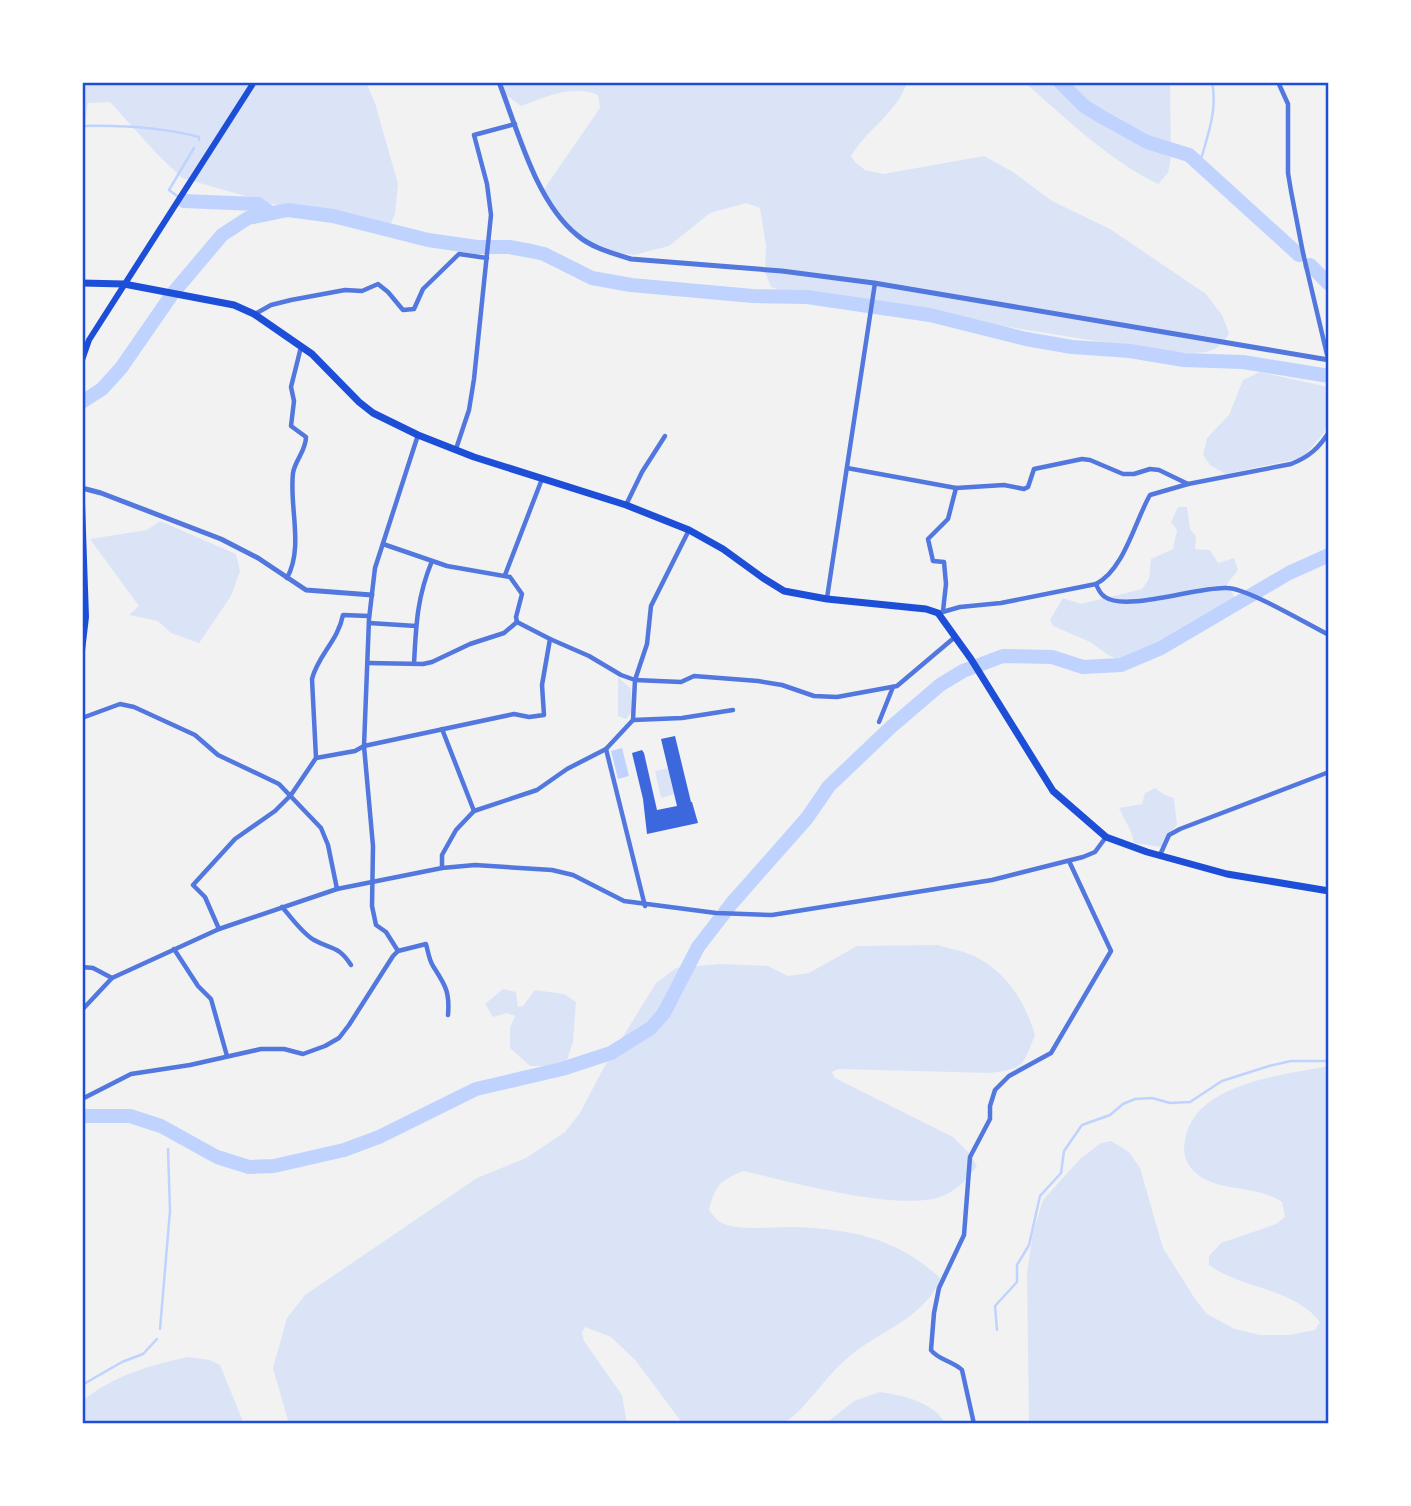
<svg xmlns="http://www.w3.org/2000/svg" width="1411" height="1506" font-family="'Noto Sans',sans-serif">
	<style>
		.green { fill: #dbe4f7 }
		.water { fill: #bfd3fe }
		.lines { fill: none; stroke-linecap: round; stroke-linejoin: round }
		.stream { stroke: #bfd3fe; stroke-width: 2.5 }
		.river { stroke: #bfd3fe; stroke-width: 14 }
		.building { fill: #3d67dc }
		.minor { stroke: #5277de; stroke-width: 4.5 }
		.tertiary { stroke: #5277de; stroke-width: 5 }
		.secondary { stroke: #1d4ed8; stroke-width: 6 }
		.primary { stroke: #1d4ed8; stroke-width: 7 }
		.neatline { fill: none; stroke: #1d4ed8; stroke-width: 2.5 }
	</style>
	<rect width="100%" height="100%" fill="#f2f2f2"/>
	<g class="green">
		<path d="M82,82H366L375,103L398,184L395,214L386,236L182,178L157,154L110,102L88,103L82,150Z"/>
		<path d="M499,82H907C898,112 867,129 851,156L855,162L865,170L883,174L984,156L1013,172L1052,201L1110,229L1206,294L1222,315L1229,333C1217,358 1196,352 1171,353L782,291L771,287L765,272L766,246L760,208L746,203L710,213L669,246L634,255L604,251L561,222L542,192L600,108L598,95C572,84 546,97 521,106L503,93Z"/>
		<path d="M1024,82H1170L1171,158L1168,173L1158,184C1107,159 1067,119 1024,82Z"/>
		<path d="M1260,372L1328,387L1329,416L1324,433L1302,458L1226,474L1210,465L1203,455L1207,438L1229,415L1243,380Z"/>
		<path d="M1178,507H1187L1190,529L1196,536L1195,549L1210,550L1218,563L1234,558L1238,570L1227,584L1235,598L1168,641L1125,662L1110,656L1090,642L1053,626L1050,620L1063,598L1081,604L1142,589L1149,579L1151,559L1173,549L1177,530L1171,522Z"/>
		<path d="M160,521L236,554L240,571L231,596L199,643L171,633L158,621L129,615L139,606L90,539L147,530Z"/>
		<path d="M618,677L631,689L632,711L626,719L618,716Z"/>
		<path d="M668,768L674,794L661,798L655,771Z"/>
		<path d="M1155,788L1165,795L1174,798L1177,825L1167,835L1162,847L1134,843L1132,834L1119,808L1142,804L1145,793Z"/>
		<path d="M938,945C950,949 965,951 976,957C1008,974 1025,1002 1035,1035C1022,1067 1025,1068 990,1073L838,1069L832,1072L835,1078L953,1137L970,1154L977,1166C968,1177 959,1189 945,1195C905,1214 789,1181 743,1171C719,1181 715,1186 709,1210C712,1214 716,1219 720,1222C737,1232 776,1226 796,1227C852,1229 899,1239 941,1279C920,1323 877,1330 843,1362C822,1381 807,1408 783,1424H683L636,1361L611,1337L585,1327L582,1333L584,1341L622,1395L627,1424H289L273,1368L287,1318L305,1295L477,1178L526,1158L565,1132L580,1113L603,1069L656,983L676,968L719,964L768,966L788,976L809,973L857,946Z"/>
		<path d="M503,989L516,992L518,1007L523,1006L535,990L564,994L576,1002L573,1042L566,1063L555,1066H530L510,1048V1028L515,1016L507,1013L493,1017L485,1004Z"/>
		<path d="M1329,1066V1424H1029L1027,1274L1033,1232L1043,1200L1080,1159L1101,1143L1111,1141L1129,1152L1140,1168L1163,1248L1195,1299L1207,1314L1235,1329L1260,1335H1289L1315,1330L1320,1322C1294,1288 1242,1289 1209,1265V1256L1221,1243L1276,1224L1285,1217L1282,1202C1256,1184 1220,1193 1197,1174C1186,1165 1182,1154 1185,1140C1194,1083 1283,1075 1329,1066Z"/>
		<path d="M188,1357L210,1360L220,1365L244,1424H82V1401C113,1376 149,1365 188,1357Z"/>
		<path d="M880,1392C905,1396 931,1401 946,1424H825L854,1401Z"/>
	</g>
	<path class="water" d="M622,748L629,776L618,779L611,751Z"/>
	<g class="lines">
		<g class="stream">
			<path d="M82,126C123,125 160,127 199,137V140"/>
			<path d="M1200,163C1207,136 1218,111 1212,82"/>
			<path d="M184,201L169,190L194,148"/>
			<path d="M175,1139L177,1134"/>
			<path d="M160,1329L170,1211L168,1149"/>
			<path d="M997,1330L995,1306L1017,1282V1265L1029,1245L1040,1196L1061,1173L1064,1151L1082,1125L1110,1115L1123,1104L1135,1099L1152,1098L1170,1103L1190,1102L1222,1081L1269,1066L1291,1061H1329"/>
			<path d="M82,1385L122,1362L143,1354L157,1339"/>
		</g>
		<g class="river">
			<path d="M1060,82L1084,106L1102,117L1147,142L1189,155L1299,255"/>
			<path d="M184,201L258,204L270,212"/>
			<path d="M1310,265L1329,284"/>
			<path d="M82,402L102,389L121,368L173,293L222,235L248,218L288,210L333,216L428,240L477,247H509L531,251L544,254L592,278L631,285L753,296L807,297L930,315L1026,339L1072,347L1130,351L1184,360L1243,362L1329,376"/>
			<path d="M82,1116H130L161,1126L217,1157L249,1167L274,1166L344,1150L379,1137L476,1089L562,1069L611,1053L651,1028L664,1013L698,947L732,903L807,818L829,786L891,727L940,685L963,671L1003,656L1052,657L1083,667L1121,665L1161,648L1289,573L1329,555"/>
		</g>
	</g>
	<path class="building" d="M675,736L691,802H692L698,823L647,834L643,799L632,753L642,750L644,753L657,810L677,806L661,739Z"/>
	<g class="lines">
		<g class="minor">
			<path d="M1278,82L1288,104V173L1291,191L1303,253L1329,363"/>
			<path d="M255,314L271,305L291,300L345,290L362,291L378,284L388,292L403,310L414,309L423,289L459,254L487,258"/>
			<path d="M456,449L469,410L474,379L491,215L487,184L474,135L515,124"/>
			<path d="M847,468L956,488L1004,485L1024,489L1028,487L1034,469L1082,459L1090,460L1123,474H1134L1150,469L1159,470L1188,484"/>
			<path d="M626,505L642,472L665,436"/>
			<path d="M383,544L447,566L510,577L522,594L516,617L517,622"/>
			<path d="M505,575L542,479"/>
			<path d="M287,578C304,547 289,507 293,473C295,460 306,451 306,437L291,426L294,401L291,387L301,347"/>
			<path d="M1096,584C1124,570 1135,521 1150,495L1188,484L1291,464C1309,457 1319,448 1329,432"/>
			<path d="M827,598L875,283"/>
			<path d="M943,611L946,584L944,562L933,561L928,539L948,519L956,488"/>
			<path d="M939,613L960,607L1001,603L1096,584C1098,589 1100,594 1105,597C1126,612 1199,586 1227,588C1247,588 1307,624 1329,635"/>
			<path d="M517,622L550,639L589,656L621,675L635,680L681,682L694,676L758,681L782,685L814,696L837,697L897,686L955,637"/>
			<path d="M369,623L416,626"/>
			<path d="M368,663L423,664L432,662L470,644L504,633L517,622"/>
			<path d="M414,664C416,625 417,597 432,561"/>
			<path d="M82,718L120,704L134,707L195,735L218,755L279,784L321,828L328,845L337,889"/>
			<path d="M633,720L682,718L733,710"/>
			<path d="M879,722L893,687"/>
			<path d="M442,729L474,811"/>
			<path d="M606,749L645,906"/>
			<path d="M316,758L312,679C318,655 338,641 343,615L369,616"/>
			<path d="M1160,855L1169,835L1180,829L1329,772"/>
			<path d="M442,868V855L456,830L474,811L537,790L567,769L606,749L633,720L635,680L647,644L651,606L689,530"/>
			<path d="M282,907C292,918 302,933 314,940C332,950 338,945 351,965"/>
			<path d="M219,929L205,897L193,885L235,839L275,811L291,795L316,758L355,751L364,746L514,714L529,717L544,715L542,685L550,639"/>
			<path d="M174,949L198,986L211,999L227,1056"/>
			<path d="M398,951L386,932L376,925L372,906L373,846L364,746L369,619L375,568L418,435"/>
			<path d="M82,967L93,968L112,978"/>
			<path d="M82,1010L112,978L219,929L337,889L442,868L475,865L552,870L573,875L624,901L716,913L772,915L992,880L1083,857L1095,852L1106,837"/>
			<path d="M82,1099L131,1074L190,1065L261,1049H284L303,1054L325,1046L339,1038L349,1025L393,956L398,951L426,944C428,951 429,960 433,966C445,985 450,991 448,1015"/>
			<path d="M974,1424L962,1370C953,1361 938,1360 931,1350L934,1313L939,1288L964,1235L970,1157L990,1119V1106L995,1090L1009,1076L1051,1053L1111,951L1069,861"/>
		</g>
		<g class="tertiary">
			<path d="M499,82C518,131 536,202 577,235C592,248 612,253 631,259L782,271L874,283L1329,360"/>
			<path d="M82,488L101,493L221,539L258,558L306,590L372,595"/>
		</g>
		<g class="secondary">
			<path d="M82,360L89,340L254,82"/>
			<path d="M82,503L86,617L82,651"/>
		</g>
		<path class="primary" d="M82,283L124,284L234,305L254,314L312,354L359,402L373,413L418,435L474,457L626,505L689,530L723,549L763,578L784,591L827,599L926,609L938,613L971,659L1053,791L1106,837L1147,852L1227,874L1329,891"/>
	</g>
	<rect width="1411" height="1506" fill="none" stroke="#ffffff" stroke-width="168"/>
	<rect x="84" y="84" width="1243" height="1338" class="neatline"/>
</svg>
